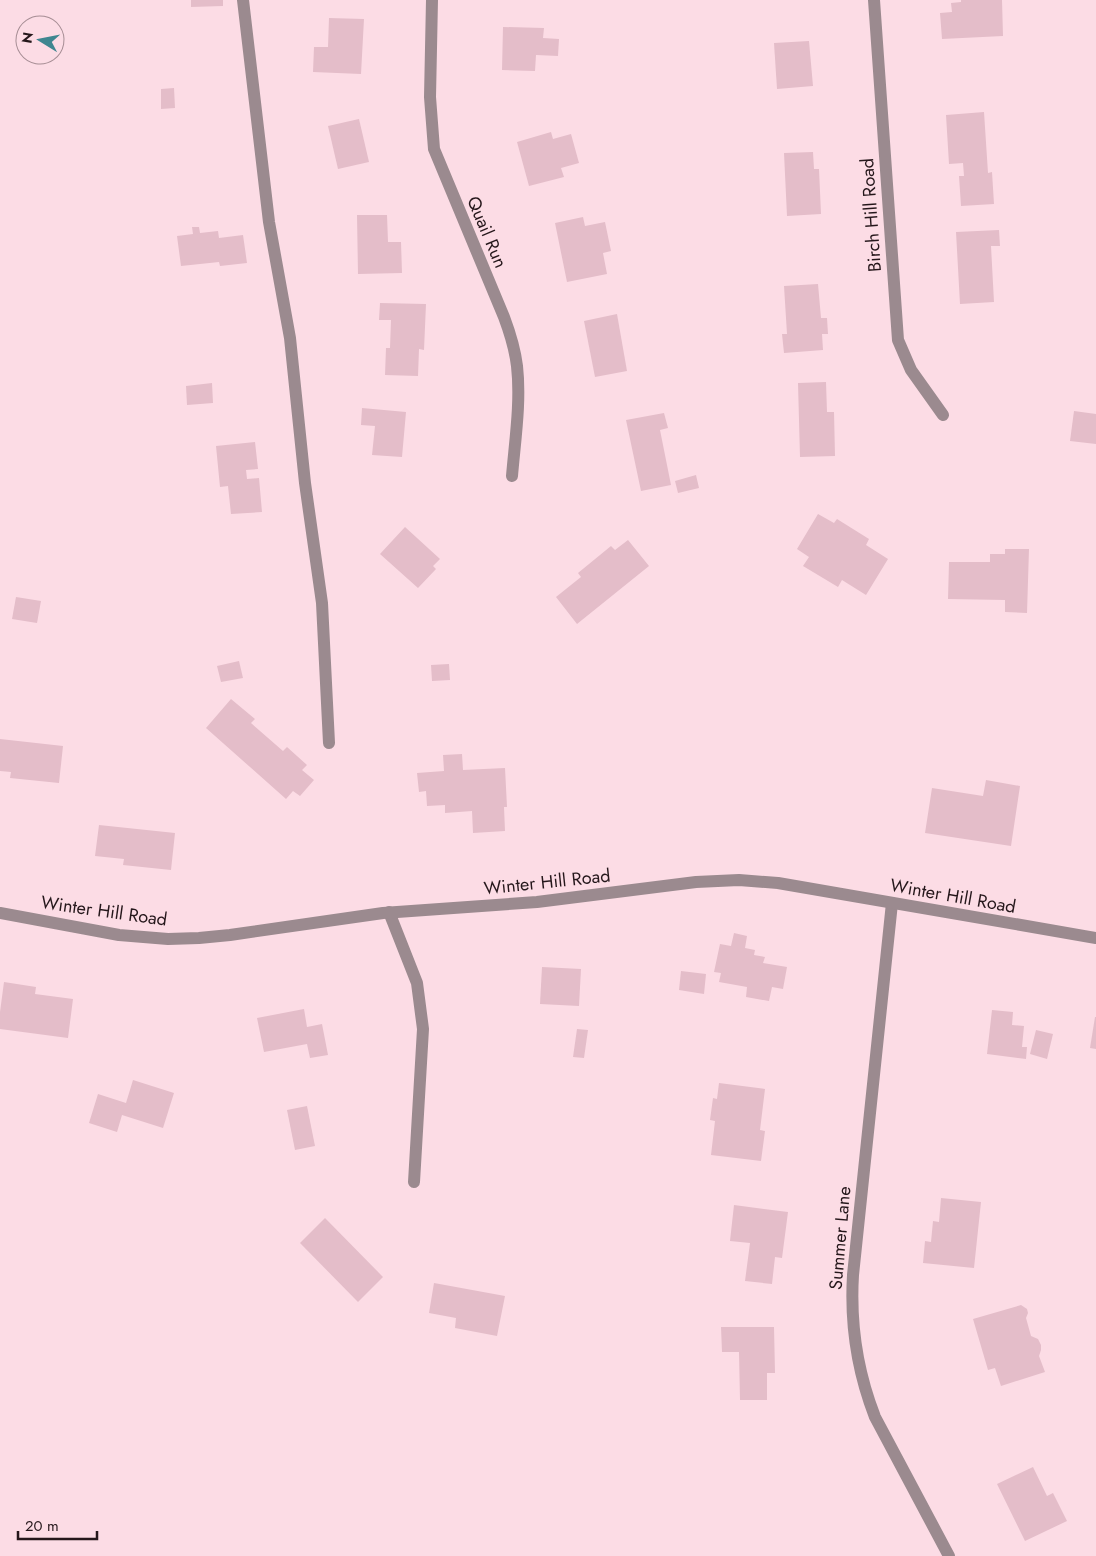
<svg xmlns="http://www.w3.org/2000/svg" width="1096" height="1556" font-family="Jost,sans-serif">
	<style>
		.building { fill: #e4bdc9 }
		.lines { fill: none; stroke-linecap: round; stroke-linejoin: round }
		.minor { stroke: #9b8a8f; stroke-width: 12 }
		.labels { text-anchor: middle; dominant-baseline: central; stroke-width: 4; stroke-linejoin: round; paint-order: stroke }
		.street-label { font-size: 18px; fill: #25171b; stroke: #fcdce5 }
	</style>
	<rect width="100%" height="100%" fill="#fcdce5"/>
	<g class="building">
		<path d="M191,0H223V6L191,7Z"/>
		<path d="M961,0H1002L1003,36L942,39L940,13L952,12L951,3L961,2Z"/>
		<path d="M329,18L364,19L361,74L313,72L314,47H328Z"/>
		<path d="M503,27L544,28L543,38L559,39L558,56L536,55L535,71L502,70Z"/>
		<path d="M809,41L813,86L777,89L774,43Z"/>
		<path d="M174,88L175,108L161,109V89Z"/>
		<path d="M984,112L988,173L992,172L994,204L961,206L959,176H964L963,163L949,164L946,115Z"/>
		<path d="M359,119L369,162L338,169L328,126Z"/>
		<path d="M551,132L553,139L571,134L579,163L561,168L564,177L529,186L517,142Z"/>
		<path d="M813,152L814,169H819L821,214L787,216L784,153Z"/>
		<path d="M357,215H387L388,242H401L402,273L358,274Z"/>
		<path d="M583,217L585,226L605,222L611,251L603,253L607,274L567,282L555,223Z"/>
		<path d="M192,227H199L200,233L218,231L219,238L243,235L247,263L220,266L219,262L181,266L177,236L193,234Z"/>
		<path d="M999,230L1000,246H991L994,302L960,304L956,232Z"/>
		<path d="M818,284L821,318H827L828,334H822L823,350L784,353L782,334H787L784,286Z"/>
		<path d="M380,303L426,304L424,350L419,349L418,376L385,375L386,348H390L391,320H379Z"/>
		<path d="M617,314L627,371L595,377L584,321Z"/>
		<path d="M826,382L827,412H834L835,456L800,457L798,383Z"/>
		<path d="M212,383L213,403L187,405L186,386Z"/>
		<path d="M362,408L406,412L402,457L372,455L375,426L361,425Z"/>
		<path d="M1074,411L1096,414V444L1070,441Z"/>
		<path d="M664,413L668,428L660,430L671,485L641,491L626,420Z"/>
		<path d="M255,442L258,469L246,470L247,479L259,478L262,512L231,514L228,486L220,487L216,446Z"/>
		<path d="M696,475L699,488L678,493L675,481Z"/>
		<path d="M818,514L834,523L837,519L869,539L866,545L888,559L866,595L842,580L838,587L803,566L809,557L797,549Z"/>
		<path d="M405,527L440,559L433,566L436,569L418,588L380,554Z"/>
		<path d="M628,540L649,566L577,624L556,597L581,577L578,573L611,546L615,550Z"/>
		<path d="M1005,549H1029L1027,613L1005,612V600L948,599L949,562H990V554H1005Z"/>
		<path d="M16,597L41,601L37,623L12,619Z"/>
		<path d="M239,661L243,678L221,682L217,666Z"/>
		<path d="M449,664L450,680L432,681L431,665Z"/>
		<path d="M231,699L255,719L251,723L283,751L287,747L307,765L302,770L314,780L300,796L293,791L286,799L206,728Z"/>
		<path d="M0,739L63,746L59,783L10,778L11,772L0,771Z"/>
		<path d="M462,754L463,770L505,768L507,807H504L505,831L473,833L472,811L445,813V805L427,806L426,791L419,792L417,773L444,771L443,755Z"/>
		<path d="M986,780L1020,786L1011,846L925,833L932,788L983,796Z"/>
		<path d="M99,825L175,833L171,870L123,865L124,859L95,856Z"/>
		<path d="M734,933L747,936L745,948L755,950L754,955L765,957L763,963L787,967L783,989L772,987L769,1001L746,997L747,987L719,982L721,973L714,972L720,944L731,946Z"/>
		<path d="M542,967L581,969L579,1006L540,1004Z"/>
		<path d="M681,971L706,974L704,994L679,990Z"/>
		<path d="M4,982L36,987L35,994L73,999L68,1038L0,1029V1012Z"/>
		<path d="M304,1009L307,1027L322,1024L328,1055L310,1058L307,1044L264,1052L257,1018Z"/>
		<path d="M992,1010L1013,1012L1012,1025L1024,1026L1022,1047H1027L1026,1059L987,1054Z"/>
		<path d="M1095,1017H1096V1049L1090,1048Z"/>
		<path d="M577,1029L588,1030L584,1058L573,1057Z"/>
		<path d="M1036,1030L1053,1034L1047,1059L1030,1054Z"/>
		<path d="M133,1080L174,1093L163,1128L122,1115L117,1132L89,1123L98,1094L126,1103Z"/>
		<path d="M719,1083L765,1089L760,1130L765,1131L761,1161L711,1155L715,1121L710,1120L713,1098L717,1099Z"/>
		<path d="M307,1106L315,1146L295,1150L287,1110Z"/>
		<path d="M941,1198L981,1202L974,1268L923,1263L925,1241L931,1242L933,1221L939,1222Z"/>
		<path d="M734,1205L788,1212L782,1258L775,1257L772,1284L745,1281L750,1243L730,1241Z"/>
		<path d="M325,1218L383,1277L358,1302L300,1243Z"/>
		<path d="M434,1283L505,1296L497,1336L455,1328L456,1318L429,1313Z"/>
		<path d="M1021,1305L1027,1309L1028,1313L1026,1318L1031,1336L1038,1339L1041,1345V1350L1039,1356L1045,1372L1001,1386L995,1368L988,1370L973,1319Z"/>
		<path d="M721,1327H774L775,1373H767V1400H740L739,1352H722Z"/>
		<path d="M1033,1467L1047,1496L1053,1493L1067,1521L1025,1541L997,1484Z"/>
	</g>
	<g class="lines">
		<g class="minor">
			<path d="M243,0L269,222L290,338L305,483L322,603L329,743"/>
			<path d="M432,0L430,97L434,149L504,317C510,333 515,349 517,366C521,402 515,440 512,476"/>
			<path d="M874,0L898,340L911,370L943,415"/>
			<path d="M892,903L853,1275C850,1325 857,1371 875,1417L949,1556"/>
			<path d="M389,912L417,983L423,1029L414,1182"/>
			<path d="M0,913L119,935L168,939L199,938L230,935L383,913L537,902L696,882L739,880L778,883L1096,938"/>
		</g>
	</g>
	<g class="labels">
		<g class="street-label">
			<text transform="translate(871 215) rotate(-94)">Birch Hill Road</text>
			<text transform="translate(487 232) rotate(67)">Quail Run</text>
			<text transform="translate(547 882) rotate(-6)">Winter Hill Road</text>
			<text transform="translate(953 896) rotate(10)">Winter Hill Road</text>
			<text transform="translate(104 911) rotate(8)">Winter Hill Road</text>
			<text transform="translate(840 1238) rotate(-85)">Summer Lane</text>
		</g>
	</g>
	<g transform="translate(40 40) rotate(280)"><circle r="24" fill="#fcdce5" stroke="#a68d94"/>
	<path d="M0-4L9 19L0 12L-9 19Z" fill="#3f8690"/>
	<text y="-8" font-size="14" font-weight="bold" text-anchor="middle" fill="#25171b">N</text>
	</g>
	<path d="M18 1531v8h79v-8" fill="none" stroke="#25171b" stroke-width="2.5"/>
	<text x="25" y="1531" font-size="15" fill="#25171b" stroke="#fcdce5" stroke-width="4" paint-order="stroke">20 m</text>
</svg>
